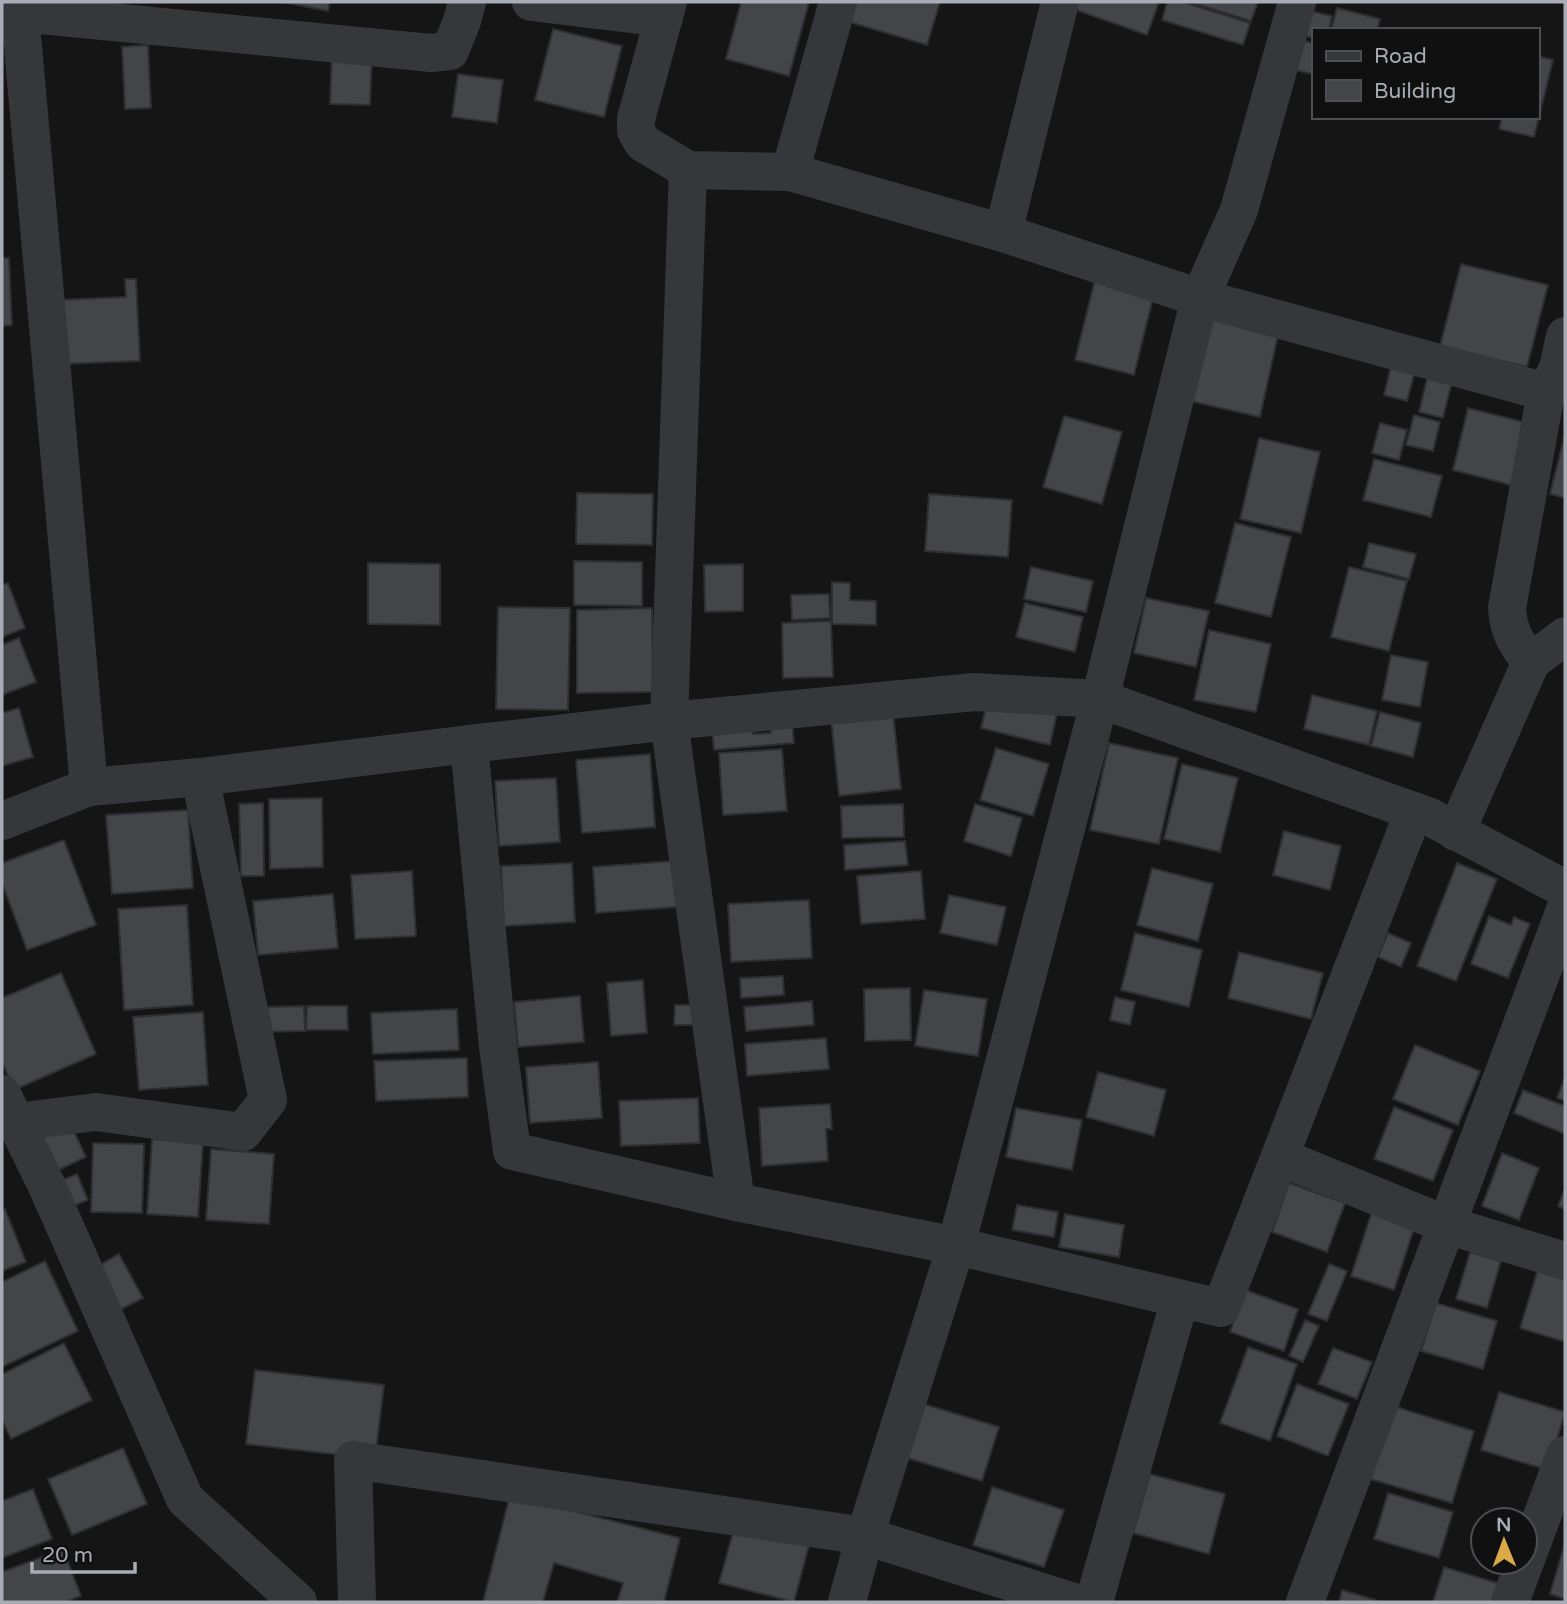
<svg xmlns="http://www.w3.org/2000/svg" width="1567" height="1604" font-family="'Varela Round',sans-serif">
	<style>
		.building { fill: #444549; stroke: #2f2f32; stroke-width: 2 }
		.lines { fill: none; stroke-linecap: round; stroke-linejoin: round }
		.street { stroke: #36373b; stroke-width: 38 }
	</style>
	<rect width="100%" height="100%" fill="#151516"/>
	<g class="building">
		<path d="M283,2H330L328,11Z"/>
		<path d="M741,2H809L789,76L726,59Z"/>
		<path d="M852,2H940L927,45L846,21Z"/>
		<path d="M1076,2H1159L1147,35L1073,9Z"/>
		<path d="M1167,2H1183L1250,23L1243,45L1162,20Z"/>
		<path d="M1190,2H1258L1251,21Z"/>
		<path d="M1337,8L1380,19L1377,30H1331Z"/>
		<path d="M1302,9L1332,16L1329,30H1313V38L1295,33Z"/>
		<path d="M553,29L622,46L604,117L535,100Z"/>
		<path d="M1294,39L1313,43L1312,74L1287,68Z"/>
		<path d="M148,45L151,108L125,109L122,47Z"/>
		<path d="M332,53L372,54L370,105L330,104Z"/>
		<path d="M1537,56L1553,60L1534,137L1499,129L1502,117H1537Z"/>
		<path d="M458,74L503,80L497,123L452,117Z"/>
		<path d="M2,258H9L12,325L2,326Z"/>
		<path d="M1461,264L1548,285L1527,367L1440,346Z"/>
		<path d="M125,279H136L140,361L62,364L59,300L126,297Z"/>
		<path d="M1095,280L1154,294L1134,375L1075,360Z"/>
		<path d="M1210,311L1280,326L1260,417L1190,401Z"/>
		<path d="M1394,354L1418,360L1407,401L1384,395Z"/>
		<path d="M1429,370L1453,377L1443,418L1419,412Z"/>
		<path d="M1468,408L1527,423L1511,485L1453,470Z"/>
		<path d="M1414,415L1440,422L1433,451L1406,445Z"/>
		<path d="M1064,416L1122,432L1102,504L1043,487Z"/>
		<path d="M1380,423L1407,430L1399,460L1372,453Z"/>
		<path d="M1565,434V498L1550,494Z"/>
		<path d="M1259,438L1320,452L1301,533L1240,519Z"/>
		<path d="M1374,459L1442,476L1431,517L1363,500Z"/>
		<path d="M577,493L653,494L652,545L576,544Z"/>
		<path d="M929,494L1012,500L1008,557L925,551Z"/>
		<path d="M1235,523L1291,537L1271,617L1215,603Z"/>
		<path d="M1369,543L1416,554L1409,579L1363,567Z"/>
		<path d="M574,561L642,562V606L574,605Z"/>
		<path d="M368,563L440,564V625L368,624Z"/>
		<path d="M743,564V611L705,612L704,565Z"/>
		<path d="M1031,567L1093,581L1086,612L1024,599Z"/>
		<path d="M1349,567L1407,581L1389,651L1331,637Z"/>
		<path d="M832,582L850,583V600L876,601V625L832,624Z"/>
		<path d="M8,583L25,628L2,637V585Z"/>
		<path d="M829,594L830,618L792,620L791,595Z"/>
		<path d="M1146,598L1209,611L1196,667L1134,653Z"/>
		<path d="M1025,603L1083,617L1075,652L1016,637Z"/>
		<path d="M498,607L570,608L568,710L496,709Z"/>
		<path d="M652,608L653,692L577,693V610Z"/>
		<path d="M831,621L833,677L783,678L782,623Z"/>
		<path d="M1209,630L1271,644L1256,712L1194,700Z"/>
		<path d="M19,638L36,682L2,695V645Z"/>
		<path d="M1391,655L1428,662L1420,707L1382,700Z"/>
		<path d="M1312,695L1377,711L1369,745L1304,729Z"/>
		<path d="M989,696L1057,713L1050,745L981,728Z"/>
		<path d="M19,708L33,757L2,766V713Z"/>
		<path d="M893,712L901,789L839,796L831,719Z"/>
		<path d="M1380,712L1421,723L1413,757L1371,746Z"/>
		<path d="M792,721L794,743L714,750L712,729L751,725L753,734L771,733L770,723Z"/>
		<path d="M1109,743L1178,758L1159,844L1090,830Z"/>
		<path d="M996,748L1049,764L1033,816L980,800Z"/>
		<path d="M782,749L787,811L723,815L719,753Z"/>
		<path d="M650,754L655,827L582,833L576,760Z"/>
		<path d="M1182,764L1238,778L1220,852L1164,839Z"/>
		<path d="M556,778L560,842L499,846L495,781Z"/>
		<path d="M322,798L323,867L270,869L269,799Z"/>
		<path d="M263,803L264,876H241L239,804Z"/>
		<path d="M903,804L904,837L842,838L841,806Z"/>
		<path d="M975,804L1022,818L1011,856L964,841Z"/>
		<path d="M188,810L193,888L112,894L106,815Z"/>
		<path d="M1284,831L1341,846L1330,890L1273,875Z"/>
		<path d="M64,840L96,925L27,950L2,883V863Z"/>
		<path d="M905,841L908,865L845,870L844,845Z"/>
		<path d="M673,861L677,907L596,913L593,867Z"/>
		<path d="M572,863L575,922L504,926L501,866Z"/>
		<path d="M1457,863L1497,879L1456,981L1417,966Z"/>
		<path d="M1152,868L1213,884L1198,941L1137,925Z"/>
		<path d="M412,871L416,936L355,939L351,875Z"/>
		<path d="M921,871L925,919L861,924L857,876Z"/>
		<path d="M333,894L338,948L258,955L253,901Z"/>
		<path d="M949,895L1006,907L997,945L940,933Z"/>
		<path d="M809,900L812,958L731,962L728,904Z"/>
		<path d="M187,905L193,1005L124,1010L118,909Z"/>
		<path d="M1489,916L1511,925L1514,917L1530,924L1508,978L1471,964Z"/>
		<path d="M1135,933L1202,950L1189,1007L1121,990Z"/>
		<path d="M1388,933L1411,943L1401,967L1378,957Z"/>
		<path d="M1239,952L1323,973L1311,1019L1228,998Z"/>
		<path d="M61,973L96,1054L14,1090L2,1062V998Z"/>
		<path d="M783,976L784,995L741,998L740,978Z"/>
		<path d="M643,980L647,1033L611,1036L607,983Z"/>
		<path d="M910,988L911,1040L865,1041L864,989Z"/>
		<path d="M924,990L987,999L978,1056L915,1046Z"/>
		<path d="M580,996L584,1042L518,1047L514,1002Z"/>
		<path d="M1115,997L1135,1002L1130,1025L1110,1020Z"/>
		<path d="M812,1001L814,1025L746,1031L744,1007Z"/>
		<path d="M675,1005H693V1025H674Z"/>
		<path d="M304,1006L305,1031L264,1032L263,1007Z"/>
		<path d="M307,1006H347L348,1030H306Z"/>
		<path d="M457,1009L459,1050L373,1054L371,1013Z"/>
		<path d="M203,1012L208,1085L139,1090L133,1017Z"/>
		<path d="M826,1038L829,1069L747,1076L745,1044Z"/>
		<path d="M1415,1045L1480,1071L1458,1125L1393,1099Z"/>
		<path d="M467,1058L468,1097L376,1101L374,1061Z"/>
		<path d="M598,1062L602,1118L530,1123L526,1067Z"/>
		<path d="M1098,1072L1166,1090L1154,1136L1086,1117Z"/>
		<path d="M1565,1077V1101L1557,1098Z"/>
		<path d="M1523,1090L1565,1106V1134L1514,1113Z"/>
		<path d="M698,1098L700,1143L621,1146L619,1101Z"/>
		<path d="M830,1104L832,1129H826L828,1161L762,1166L759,1108Z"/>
		<path d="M1394,1107L1453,1130L1433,1181L1374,1159Z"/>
		<path d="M1016,1108L1082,1120L1072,1170L1006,1157Z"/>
		<path d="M69,1121L86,1157L46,1176L29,1140Z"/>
		<path d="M152,1139L203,1143L198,1217L147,1214Z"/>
		<path d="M93,1143L144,1144L142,1213L91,1212Z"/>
		<path d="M211,1149L274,1154L269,1224L206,1220Z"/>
		<path d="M1502,1153L1539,1168L1519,1220L1482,1206Z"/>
		<path d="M77,1174L88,1200L65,1209L54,1183Z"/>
		<path d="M1289,1183L1345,1203L1327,1252L1272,1232Z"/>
		<path d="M1565,1189V1209L1558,1206Z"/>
		<path d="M1017,1205L1058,1212L1054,1237L1012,1230Z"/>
		<path d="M1374,1205L1417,1219L1394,1290L1351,1276Z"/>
		<path d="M5,1209L26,1262L2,1271V1210Z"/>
		<path d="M1065,1214L1124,1225L1119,1257L1059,1247Z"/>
		<path d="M1470,1252L1501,1261L1487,1308L1456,1299Z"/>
		<path d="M119,1254L143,1298L112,1314L88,1272Z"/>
		<path d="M45,1261L78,1331L2,1367V1282Z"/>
		<path d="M1329,1264L1347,1271L1327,1321L1308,1314Z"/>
		<path d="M1538,1269L1565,1277V1342L1520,1328Z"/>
		<path d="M1245,1290L1298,1309L1284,1351L1230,1332Z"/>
		<path d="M1436,1303L1497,1321L1483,1369L1421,1351Z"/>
		<path d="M1305,1320L1319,1326L1303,1362L1289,1356Z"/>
		<path d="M64,1343L92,1400L11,1439L2,1420V1374Z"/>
		<path d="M1248,1347L1297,1364L1270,1441L1220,1423Z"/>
		<path d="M1333,1348L1372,1362L1357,1399L1318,1384Z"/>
		<path d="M255,1370L384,1385L375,1459L246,1444Z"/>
		<path d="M1297,1384L1349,1404L1328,1456L1277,1436Z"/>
		<path d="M1499,1392L1565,1412L1548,1470L1481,1450Z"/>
		<path d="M917,1402L999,1427L982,1481L901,1456Z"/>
		<path d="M1393,1406L1474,1431L1452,1503L1370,1479Z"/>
		<path d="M123,1448L147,1504L72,1535L48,1479Z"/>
		<path d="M1150,1474L1225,1494L1209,1554L1133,1533Z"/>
		<path d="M992,1487L1064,1510L1044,1567L973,1545Z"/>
		<path d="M33,1489L52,1539L2,1558V1501Z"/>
		<path d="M1388,1493L1453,1512L1439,1558L1374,1539Z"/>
		<path d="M510,1495L680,1538L664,1602H617L623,1583L554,1563L543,1602H483Z"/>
		<path d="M735,1525L809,1545L794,1602L719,1583Z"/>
		<path d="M1565,1543V1599L1550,1594Z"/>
		<path d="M63,1549L81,1596L65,1602H2V1572Z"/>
		<path d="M1444,1567L1507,1586L1502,1602H1433Z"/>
		<path d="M1342,1590L1382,1602H1339Z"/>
	</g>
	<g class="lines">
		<g class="street">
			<path d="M19,2L89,787"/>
			<path d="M531,2L664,18"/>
			<path d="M668,2L636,119V131L643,143L688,170L790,172"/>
			<path d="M838,2L790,172L1003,233"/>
			<path d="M1060,2L1003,233L1200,298L1546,392"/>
			<path d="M2,15L20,13L431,53L450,51L462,21L467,2"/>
			<path d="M688,170L669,721L736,1202"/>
			<path d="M1531,662C1517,645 1508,631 1507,608L1546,392L1558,368L1565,336"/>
			<path d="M469,744L669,721L975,692L1100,699L1430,817L1565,889"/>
			<path d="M2,821L89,787L200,777L469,744L498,1047L512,1151L736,1202L956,1246L1221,1308L1414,811"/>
			<path d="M1456,832L1531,662L1565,636"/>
			<path d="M2,1094L47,1186L185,1499L298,1602"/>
			<path d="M15,1122L96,1112L243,1132L268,1100L200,777"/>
			<path d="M1280,1157L1447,1225L1565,1261"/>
			<path d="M357,1602L353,1460L865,1536L847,1602"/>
			<path d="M1074,1602L865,1536L956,1246L1100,699L1200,298L1239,210L1297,2"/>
			<path d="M1094,1602L1180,1299"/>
			<path d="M1305,1602L1565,910"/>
			<path d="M1510,1602L1565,1455"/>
		</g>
	</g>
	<rect width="1567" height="1604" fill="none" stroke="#a8acb5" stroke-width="7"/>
	<rect x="1312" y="28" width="228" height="91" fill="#101011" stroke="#4d4e53" stroke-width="2"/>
	<rect x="1326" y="51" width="35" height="10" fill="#36373b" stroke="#4d4e53" stroke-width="2"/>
	<text x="1374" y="63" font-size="21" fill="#a8acb5">Road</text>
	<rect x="1326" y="80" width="35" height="21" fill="#444549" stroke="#4d4e53" stroke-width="2"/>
	<text x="1374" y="98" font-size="21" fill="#a8acb5">Building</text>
	<g transform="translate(1504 1541) rotate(359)"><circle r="33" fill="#101011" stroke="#4d4e53" stroke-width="2"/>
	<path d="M0-5L12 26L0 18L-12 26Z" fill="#dbaa48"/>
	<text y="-10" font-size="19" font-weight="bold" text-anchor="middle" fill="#a8acb5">N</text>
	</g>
	<path d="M32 1562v10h103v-10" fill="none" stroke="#a8acb5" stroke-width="3.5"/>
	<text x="42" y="1562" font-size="21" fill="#a8acb5" stroke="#101011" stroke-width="5" paint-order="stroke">20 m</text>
</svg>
